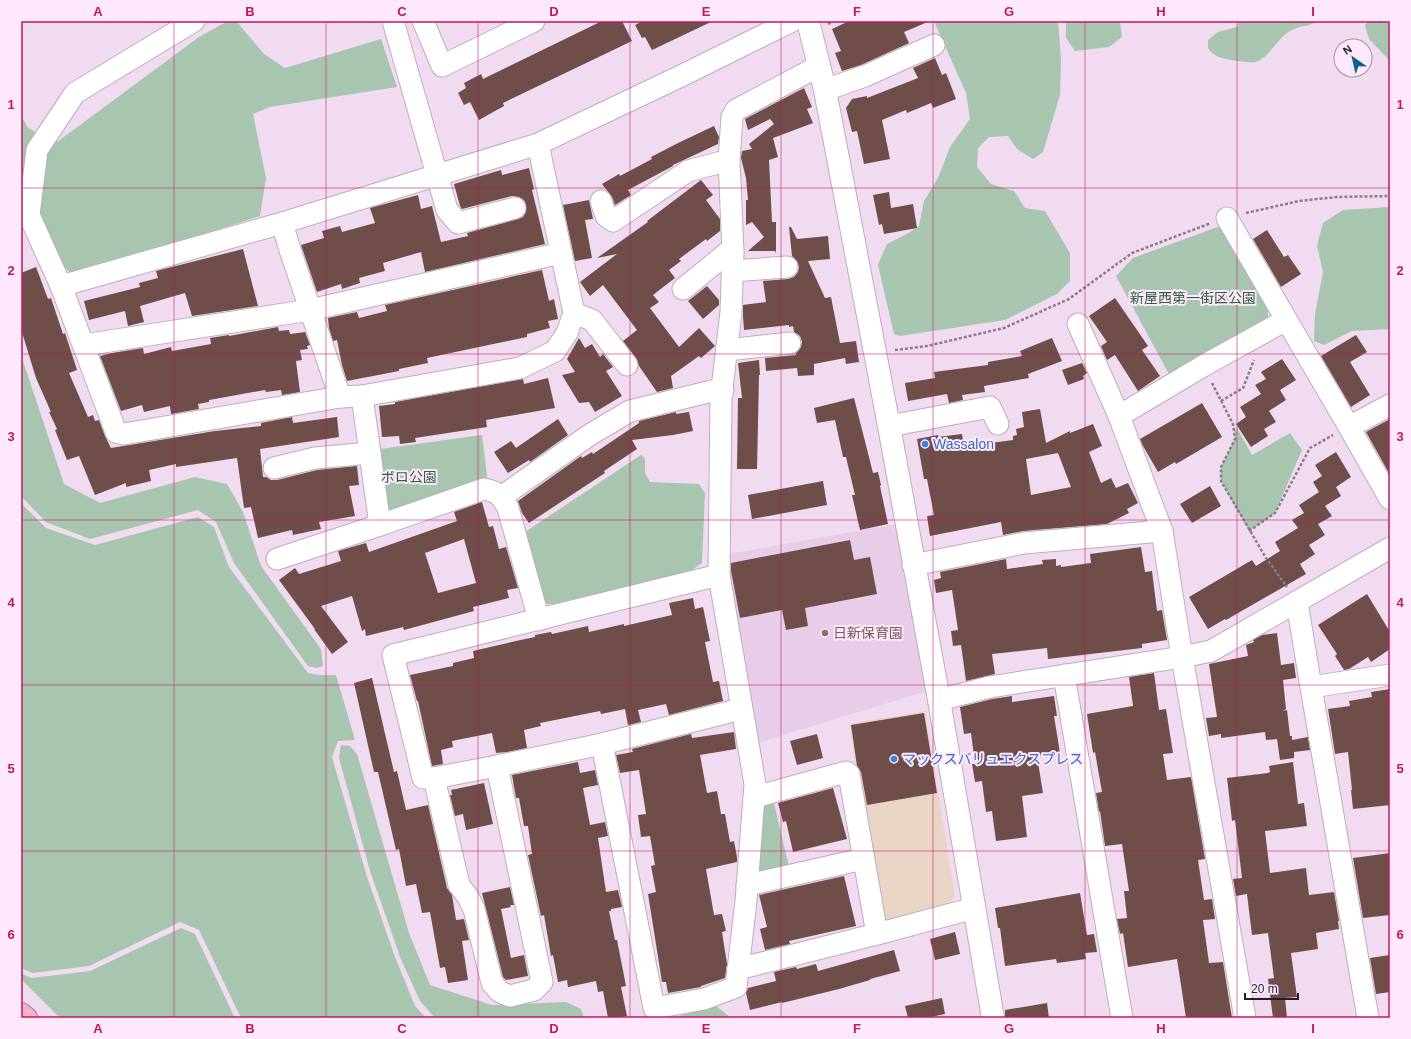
<svg xmlns="http://www.w3.org/2000/svg" width="1411" height="1039" font-family="Arial,'Noto Sans JP',sans-serif">
	<style>
		.commercial { fill: #e8d5c6 }
		.built { fill: #e8cde8 }
		.green { fill: #a8c5af }
		.building { fill: #6f4e4a; fill-rule: evenodd }
		.lines { fill: none; stroke-linecap: round; stroke-linejoin: round }
		.minor-casing { stroke: #c0acc0; stroke-width: 23 }
		.tertiary-casing { stroke: #c0acc0; stroke-width: 24 }
		.trunk-casing { stroke: #a9728a; stroke-width: 24 }
		.path { stroke: #8b7c8b; stroke-width: 2.5; stroke-dasharray: 3 2; stroke-linecap: butt }
		.minor { stroke: #fff; stroke-width: 21 }
		.tertiary { stroke: #fff; stroke-width: 22 }
		.trunk { stroke: #f3b2ce; stroke-width: 22 }
		.grid { fill: none; stroke: #c2185b; stroke-width: 1; stroke-opacity: 0.55 }
		.shop-dot { fill: #3f7fe0; stroke: #fde8fd; stroke-width: 1.5 }
		.education-dot { fill: #8d6e63; stroke: #fde8fd; stroke-width: 1.5 }
		.labels { text-anchor: middle; dominant-baseline: central; stroke-width: 4; stroke-linejoin: round; paint-order: stroke }
		.park-label { font-size: 14px; fill: #2e5f3f; stroke: #fde8fd }
		.shop-label { font-size: 14px; fill: #366cbe; stroke: #fde8fd; text-anchor: start }
		.education-label { font-size: 14px; fill: #785e54; stroke: #fde8fd; text-anchor: start }
		.neatline { fill: none; stroke: #c2185b; stroke-width: 1.5 }
		.grid-label { font-size: 13px; text-anchor: middle; font-weight: bold; fill: #c2185b }
	</style>
	<rect width="100%" height="100%" fill="#f0dbf0"/>
	<path class="commercial" d="M925,711L955,896L947,908L893,923L882,916L849,724Z"/>
	<path class="built" d="M897,524L927,691L754,744L723,555Z"/>
	<g class="green">
		<path d="M228,21H236L264,54L285,68L381,39L397,87L270,107L253,114L266,178L260,216L73,276L49,249L21,228V115L28,128L57,142L199,37Z"/>
		<path d="M934,21H1058L1061,60L1060,95L1043,152L1033,159L1017,149L1008,136L989,137L978,148L977,167L991,184L1014,191L1025,208L1045,211L1070,253V281L1057,294L1005,320L900,336L894,334L878,265L887,244L907,234L919,226L924,201L938,178L950,147L970,119L966,93Z"/>
		<path d="M1066,21H1120L1122,37L1109,47L1075,51L1066,38Z"/>
		<path d="M1239,21H1318C1309,27 1301,25 1292,30C1278,36 1268,60 1255,62C1249,63 1238,61 1231,60C1219,57 1216,58 1208,48V40L1218,32L1237,27Z"/>
		<path d="M1367,21H1390V61L1369,39L1365,26Z"/>
		<path d="M1390,207V329L1352,331L1324,345L1314,341L1315,314L1323,272L1317,245L1323,223L1343,210Z"/>
		<path d="M1223,225L1268,303V322L1171,378L1116,276L1133,258Z"/>
		<path d="M21,355L64,484L100,503L195,477L227,484L243,512L261,566L321,649L323,666L317,668L308,666L234,563L216,522L198,510L90,539L46,522L21,496Z"/>
		<path d="M1237,428L1252,455L1290,433L1302,450L1275,513L1249,531L1221,481V467L1235,439L1234,430Z"/>
		<path d="M482,435L488,483L390,516L382,510L373,450Z"/>
		<path d="M641,455L645,458V473L650,482L699,484L705,493L702,563L692,570L561,604H547L540,597L522,534Z"/>
		<path d="M21,503L46,528L95,545L198,517L214,527L229,567L308,673L319,675H336L355,740L338,741L332,757L367,877L395,957L415,1006L426,1018H241L199,930L180,922L89,966L32,973L21,968Z"/>
		<path d="M341,745L350,746L357,754L409,933L430,985L492,1005L566,1002L581,1009L584,1018H435L420,1001L400,957L370,871L339,758Z"/>
		<path d="M773,799L790,871L763,877L754,868L762,807L767,801Z"/>
		<path d="M181,928L195,934L235,1018H60L21,979V973L31,978L90,971Z"/>
		<path d="M715,1005L731,1018H673Z"/>
	</g>
	<g class="building">
		<path d="M602,21H622L632,41L503,103L504,106L479,120L470,102L464,105L458,93L466,88L464,83L481,74L483,79Z"/>
		<path d="M643,21H713L652,50L645,37L642,38L635,25Z"/>
		<path d="M849,21H930L904,32L909,43L861,65L842,71L835,53L841,51L832,29Z"/>
		<path d="M935,58L942,75L946,73L956,99L933,108L931,103L907,113L906,110L882,120L890,159L864,164L857,131L852,132L846,108L852,99L867,96V98L918,78L913,68Z"/>
		<path d="M804,88L812,107L807,109L813,123L773,138L778,157L769,160L772,222H776V253L775,251H748L764,237L752,222L746,225V200H748L746,178L741,158L742,151L752,149L749,144L774,124L770,119L748,130L745,119Z"/>
		<path d="M714,126L719,137L718,144L673,165V166L628,190L631,195L615,205L612,197L602,184L619,174L620,176L652,159L651,157L678,143Z"/>
		<path d="M529,168L534,189L532,190L545,244L425,272L421,252L383,263L385,271L359,278L360,283L342,289L341,284L317,292L301,245L324,238L322,231L340,226L342,232L375,223L370,208L418,195L421,209L432,206L441,242L468,236L467,233L518,219L523,217L526,212V205L524,200L519,197L512,196L462,209L460,206L454,184L501,170L502,175Z"/>
		<path d="M701,180L713,195L706,200L720,219V231L707,241L706,239L679,259L681,261L669,270L675,278L653,295L659,302L650,308L679,347L699,328L715,346L701,358L699,356L671,376L673,388L657,392L639,366L636,358L623,341L637,330L603,285L590,296L580,282L617,254L597,258L648,222L647,221Z"/>
		<path d="M889,192L891,208L913,204L917,228L884,234L882,224L879,225L873,195Z"/>
		<path d="M589,200L593,219L585,220L592,258L575,261L563,205Z"/>
		<path d="M789,227H791L797,239L828,236L830,259L808,261L825,298L831,297L840,343L856,341L859,362L846,364L845,358L814,364V375L798,376L797,368L766,371L765,358L796,355V353L801,347L802,342L800,336L794,332L793,326L789,327V325L744,330L743,317V305L766,302L763,281L788,279L794,277L798,272L799,267L797,261L792,256Z"/>
		<path d="M1267,230L1284,257L1288,255L1301,274L1281,287L1253,239Z"/>
		<path d="M243,249L258,306L192,316L185,293L140,306L144,322L128,326L125,311L89,320L84,301L140,287L139,283L158,278L156,271Z"/>
		<path d="M36,267L48,299L51,298L63,334L65,333L77,370L69,373L88,417L93,415L95,421L99,420L105,436L111,448L215,431L261,426V423L292,417L293,423L337,417L339,437L260,449L263,477H266L271,480H277L317,470L357,466L359,485L349,486L355,516L319,522L321,529L293,535L292,530L258,538L251,507L244,508L237,458L176,467V464L149,470L151,481L126,487V483L95,495L79,456L67,460L55,430L57,429L49,412H51L36,378L21,329V273Z"/>
		<path d="M542,270L549,301L554,299L558,319L548,321L550,328L527,334V337L427,358L428,363L399,369V371L347,381L342,365L337,340L333,341L329,328L328,318L357,312L359,318L387,311L385,305Z"/>
		<path d="M707,286L719,300V305L703,319L688,301Z"/>
		<path d="M1115,298L1148,346L1142,350L1160,376L1138,391L1115,355L1107,360L1101,346L1107,342L1089,316Z"/>
		<path d="M278,327L279,331L289,330L290,334L305,332L310,345L307,346L308,349L300,350L302,360L296,361L300,392L282,395L281,390L266,392L265,390L209,400V402L198,404L199,409L171,414L170,406L144,412L142,405L121,411L100,356L112,353L143,348L144,354L171,347L172,351L211,344L210,338L229,335V336Z"/>
		<path d="M1356,335L1367,352L1350,362L1370,395L1351,407L1321,356Z"/>
		<path d="M579,338L585,348L592,344L600,357L603,354L613,367L606,371L622,396L595,412L589,402L579,403L562,375L575,372L567,359Z"/>
		<path d="M1052,338L1062,361L1028,374L1029,378L984,386L985,392L962,395L963,400L949,403L947,394L908,401L905,383L935,378L934,372L988,365V362L1022,356L1020,351Z"/>
		<path d="M1282,359L1296,380L1280,390L1286,400L1269,411L1276,422L1264,429L1268,436L1251,447L1236,424L1246,417L1240,407L1261,394L1255,385L1266,379L1261,372Z"/>
		<path d="M759,360L760,375H759L757,469H737L738,398H742L738,363Z"/>
		<path d="M1082,363L1087,373L1083,376L1084,379L1068,385L1062,370Z"/>
		<path d="M548,378L555,408L486,420L487,427L415,438L416,442L400,444L399,436L382,437L379,406L395,404V402L523,379L524,384Z"/>
		<path d="M854,398L873,473L878,472L881,485L880,486L888,524L860,530L852,495H855L846,457H843L835,420L817,423L814,408Z"/>
		<path d="M1202,403L1222,437L1176,464L1175,462L1158,472L1143,446L1140,439Z"/>
		<path d="M1040,409L1046,443L1070,431V433L1093,424L1102,446L1089,452L1101,483L1111,478L1116,488L1128,483L1138,503L1127,509L1129,513L1107,524L1023,531L1003,535L1001,522L930,536L927,516L934,515L927,479H924L917,439L938,435V437L962,434L964,445L976,444V445L1013,440V436L1017,435L1016,429L1024,427L1022,412ZM1058,453L1071,487L1031,495L1026,459Z"/>
		<path d="M676,412V414L689,412L693,431L673,435L632,440L637,449L604,471L605,473L529,523L522,513L518,501L581,456L582,458L592,452L593,454L639,423V421Z"/>
		<path d="M558,419L568,435L530,462L529,460L508,473L494,452L511,441L516,448Z"/>
		<path d="M1390,419V475L1366,432Z"/>
		<path d="M1336,452L1351,477L1336,487L1341,496L1325,506L1332,516L1318,524L1325,535L1309,545L1315,554L1300,564L1306,574L1226,620L1225,619L1208,629L1189,597L1252,560L1256,566L1280,551L1275,542L1298,528L1292,520L1304,513L1299,505L1319,492L1313,482L1322,476L1315,465Z"/>
		<path d="M823,481L827,505L752,519L748,495Z"/>
		<path d="M1210,486L1221,506L1192,523L1180,504Z"/>
		<path d="M482,502L489,527L493,526L499,549L506,547L518,588L507,590L509,598L473,607L474,611L404,630L403,627L366,636L365,629L362,631L352,596L321,606L348,642L332,654L314,629H315L279,580L295,568L299,574L341,561L338,551L366,543L369,552L457,521L454,512ZM464,539L476,583L438,593L425,553Z"/>
		<path d="M850,540L854,560L870,557L877,594L805,608L808,626L786,630L782,610L740,618L731,571V563Z"/>
		<path d="M1141,547L1145,572L1152,571L1157,611L1162,610L1167,640L1142,644V648L1048,659L1047,648L992,654L995,674L966,681L961,645L953,646L951,631L958,630L952,590L936,593L934,580L941,578L940,572L1006,559L1007,569L1043,564L1042,560L1056,559V566L1061,565V567L1091,563L1090,554Z"/>
		<path d="M1367,594L1390,632V649L1371,662L1368,657L1349,669L1344,670L1335,656L1337,654L1318,625Z"/>
		<path d="M693,598L695,609L703,607L710,641L705,642L713,682L719,681L723,701L669,715L666,704L638,710L641,722L628,725L625,709L601,714L600,711L540,723L541,726L524,730L527,748L507,752L496,753L492,733L452,741L453,747L441,750L443,764L432,766L418,701H417L410,675L453,666V663L474,658L473,651L516,641L535,637V635L551,632L552,634L588,626L589,632L624,624V626L672,615L669,603Z"/>
		<path d="M1277,633L1281,665L1294,663L1296,678L1283,680L1286,709L1283,711L1287,710L1290,736H1292V740L1308,737L1310,750L1294,752V758L1280,760L1277,739L1266,740L1265,732L1221,738V734L1209,736L1206,718L1217,717L1209,664L1248,656L1246,645L1254,642L1253,640L1262,635Z"/>
		<path d="M1154,673L1159,710L1166,709L1173,753L1163,754L1167,780L1191,777L1205,859L1198,860L1204,900L1212,899L1215,919L1203,920L1209,963L1223,962L1232,1018H1186L1177,959L1128,967L1123,933L1120,934L1117,919L1127,918L1124,891H1129L1122,844L1105,846L1100,811L1099,812L1096,793L1102,792L1095,752L1093,753L1087,714L1133,706L1129,677Z"/>
		<path d="M372,678L394,772L397,771L406,810L428,805L447,888L452,895L456,920L464,919L469,940L462,941L468,980L448,983L445,967L440,968L430,912L422,913L416,884L406,886L399,849L396,850L378,772H374L354,683Z"/>
		<path d="M1390,689V805L1353,809L1351,790H1352L1348,752L1335,754L1328,709L1350,706L1349,701L1372,697L1371,692Z"/>
		<path d="M1012,696V702L1054,696L1057,716H1054L1060,753L1037,756L1043,793L1022,796L1027,837L996,841L992,811L986,812L982,781L975,782L972,764H975L971,733L964,734L960,707L992,699Z"/>
		<path d="M924,713L937,793L867,805L861,772L857,766L851,725Z"/>
		<path d="M734,732L736,749L700,755L707,793L717,791L721,814H725L730,842L734,841L737,857V862L706,869L714,915L722,914L726,931L722,932L727,964L725,978L701,986V987L668,993L666,982H662L648,894L656,892L651,866L655,865L650,836L641,837L638,815L646,814L639,770L620,773L616,755L633,752L632,749L691,734L692,738Z"/>
		<path d="M817,734L823,758L797,765L790,741Z"/>
		<path d="M578,762L580,773L595,770L598,785L583,788L590,825L605,822L608,836L598,838L606,892L618,890L622,907L611,909V911H609L615,940H617L626,986L621,987L627,1016L616,1018H608L603,991L598,992L596,981L568,987L567,980L558,982L553,955L551,956L544,915L541,916L528,855L532,854L528,826H524L519,798H516L512,775Z"/>
		<path d="M1293,762L1298,804L1304,803L1307,826L1265,831L1270,873L1306,868L1309,895L1334,892L1339,921H1338L1339,929L1316,933L1318,949L1291,953L1297,997L1285,998L1287,1018H1273L1268,979L1274,978L1268,933L1252,935L1247,894L1236,896L1233,879L1242,878L1235,820L1232,821L1227,778L1268,773L1270,772L1269,766Z"/>
		<path d="M484,783L493,824L466,830L463,814L455,816L450,795H452L451,790Z"/>
		<path d="M833,788L847,839L793,852L786,821L783,822L778,803Z"/>
		<path d="M1390,853V915L1363,918L1353,858Z"/>
		<path d="M844,876L856,926L789,941L790,944L765,950L760,929L767,927L759,895Z"/>
		<path d="M510,887L514,905H510L511,907L501,909L511,958L524,955L528,976L506,980L503,977L482,893Z"/>
		<path d="M1080,893L1087,935L1094,934L1097,952L1085,953L1086,959L1057,963L1056,959L1005,966L1000,928H998L995,908Z"/>
		<path d="M955,932L960,954L935,960L930,939Z"/>
		<path d="M894,950L900,971L870,979V980L839,989L782,1003V1002L750,1010L746,993L748,988L776,981L774,972L796,967L797,969L816,964L818,971Z"/>
		<path d="M1390,955V992L1376,994L1370,958Z"/>
		<path d="M942,998L945,1014L926,1018H908L905,1006Z"/>
		<path d="M1047,1003L1049,1018H1005V1010Z"/>
	</g>
	<g class="lines">
		<g class="minor-casing">
			<g id="minor">
				<path d="M393,21L447,210L458,223L515,208"/>
				<path d="M423,21L442,66L534,21"/>
				<path d="M825,90L865,76L934,45"/>
				<path d="M538,144L574,313L567,333L555,351L520,368L362,396L340,397L124,434L116,432L61,286L282,223L538,144L681,76L792,21"/>
				<path d="M601,201L606,216L613,221L688,171L729,160"/>
				<path d="M1227,218L1349,427L1390,405"/>
				<path d="M282,223L290,250L340,397"/>
				<path d="M732,271L787,267"/>
				<path d="M61,286L29,215L37,150L75,93L194,21"/>
				<path d="M683,289L727,253L733,252"/>
				<path d="M574,313L592,320L627,365"/>
				<path d="M1078,324L1119,416L1162,531L1182,657L1245,1018"/>
				<path d="M84,345L310,310L561,253"/>
				<path d="M727,350L790,343"/>
				<path d="M362,396L380,525L484,489C499,492 501,496 508,508L539,620"/>
				<path d="M1119,416L1203,366L1286,320"/>
				<path d="M889,426L990,407L998,424"/>
				<path d="M1349,427L1390,499"/>
				<path d="M274,468L315,458L370,453"/>
				<path d="M501,497L591,434L630,411L712,391H723"/>
				<path d="M277,559L380,525"/>
				<path d="M913,565L1024,543L1162,531"/>
				<path d="M719,575L393,655L423,778H434L497,766L602,744L741,709"/>
				<path d="M1297,602L1311,687L1390,675"/>
				<path d="M1064,675L1122,1018"/>
				<path d="M1311,687L1368,1018"/>
				<path d="M939,700L990,687L1182,657L1211,651L1390,548"/>
				<path d="M602,744L654,1008L704,999L736,987L746,901L755,784L719,575L721,397L731,312L733,252L729,160L732,117L736,110L819,66"/>
				<path d="M434,778L459,885L468,897L474,909L492,983L500,992L510,996L534,990L542,982L497,766"/>
				<path d="M755,797L846,772L849,774L877,934"/>
				<path d="M747,885L863,859"/>
				<path d="M738,969L877,934L974,908"/>
			</g>
		</g>
		<g class="tertiary-casing">
			<path id="tertiary" d="M808,21L825,90L889,426L939,700L993,1018"/>
		</g>
		<g class="trunk-casing">
			<path id="trunk" d="M21,1014L26,1018"/>
		</g>
		<g class="path">
			<path d="M828,24L834,21"/>
			<path d="M1246,213L1299,201L1337,197L1390,196"/>
			<path d="M895,350L927,346L1004,328L1069,299L1132,253L1211,223"/>
			<path d="M1212,383L1233,424L1235,439L1221,467V481L1266,558L1287,587"/>
			<path d="M1221,401L1243,388L1254,360"/>
			<path d="M1249,531L1275,513L1310,448L1333,435"/>
		</g>
		<use href="#minor" class="minor"/>
		<use href="#tertiary" class="tertiary"/>
		<use href="#trunk" class="trunk"/>
	</g>
	<path class="grid" d="M174,21V1018M326,21V1018M478,21V1018M630,21V1018M781,21V1018M933,21V1018M1085,21V1018M1237,21V1018M21,188H1390M21,354H1390M21,520H1390M21,685H1390M21,851H1390"/>
	<g class="shop-dot">
		<circle cx="925" cy="444" r="4"/>
		<circle cx="894" cy="759" r="4"/>
	</g>
	<circle class="education-dot" cx="825" cy="633" r="4"/>
	<g class="labels">
		<g class="park-label">
			<text x="1193" y="298">新屋西第一街区公園</text>
			<text x="409" y="477">ボロ公園</text>
		</g>
		<g class="shop-label">
			<text x="933" y="444">Wassalon</text>
			<text x="902" y="759">マックスバリュエクスプレス</text>
		</g>
		<g class="education-label">
			<text x="833" y="633">日新保育園</text>
		</g>
	</g>
	<rect width="1411" height="1039" fill="none" stroke="#fde8fd" stroke-width="44"/>
	<g transform="translate(1353 58) rotate(326)"><circle r="19" fill="#fde8fd" stroke="#a797a7"/>
	<path d="M0-3L7 15L0 10L-7 15Z" fill="#0b6092"/>
	<text y="-6" font-size="11" font-weight="bold" text-anchor="middle" fill="#251d25">N</text>
	</g>
	<path d="M1245 993v6h53v-6" fill="none" stroke="#251d25" stroke-width="2"/>
	<text x="1251" y="993" font-size="12" fill="#251d25" stroke="#fde8fd" stroke-width="3" paint-order="stroke">20 m</text>
	<rect x="22" y="22" width="1367" height="995" class="neatline"/>
	<g class="grid-label">
		<text x="98" y="16">A</text>
		<text x="250" y="16">B</text>
		<text x="402" y="16">C</text>
		<text x="554" y="16">D</text>
		<text x="706" y="16">E</text>
		<text x="857" y="16">F</text>
		<text x="1009" y="16">G</text>
		<text x="1161" y="16">H</text>
		<text x="1313" y="16">I</text>
		<text x="11" y="109">1</text>
		<text x="1400" y="109">1</text>
		<text x="11" y="275">2</text>
		<text x="1400" y="275">2</text>
		<text x="11" y="441">3</text>
		<text x="1400" y="441">3</text>
		<text x="11" y="607">4</text>
		<text x="1400" y="607">4</text>
		<text x="11" y="773">5</text>
		<text x="1400" y="773">5</text>
		<text x="11" y="939">6</text>
		<text x="1400" y="939">6</text>
		<text x="98" y="1033">A</text>
		<text x="250" y="1033">B</text>
		<text x="402" y="1033">C</text>
		<text x="554" y="1033">D</text>
		<text x="706" y="1033">E</text>
		<text x="857" y="1033">F</text>
		<text x="1009" y="1033">G</text>
		<text x="1161" y="1033">H</text>
		<text x="1313" y="1033">I</text>
	</g>
</svg>
